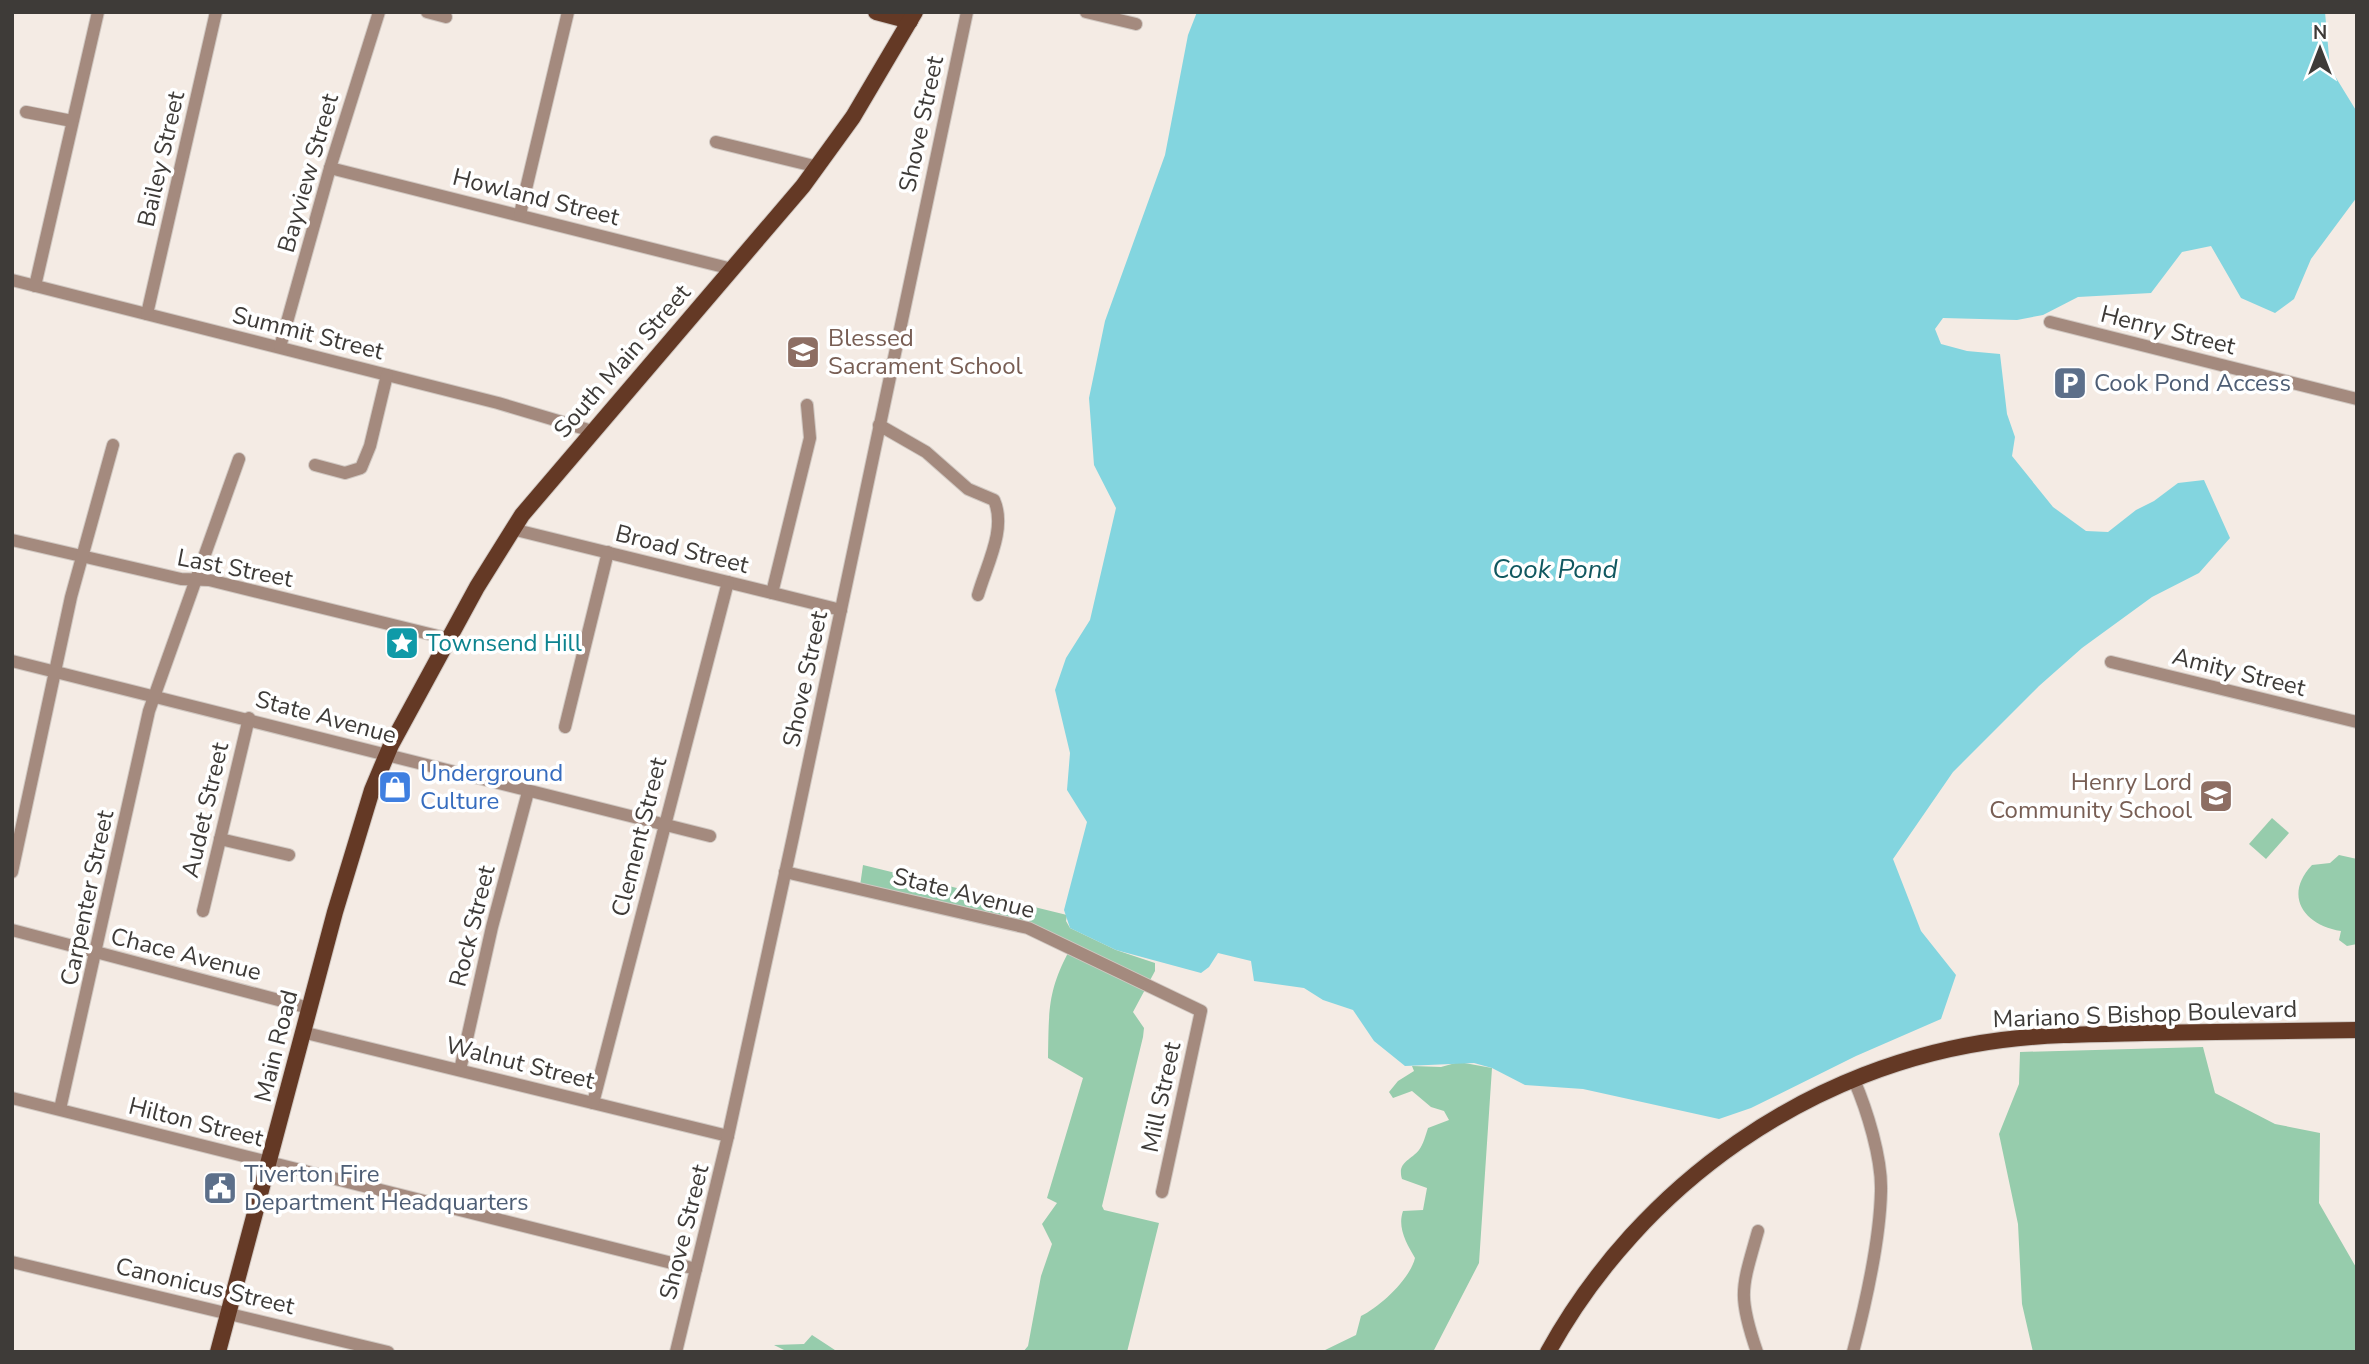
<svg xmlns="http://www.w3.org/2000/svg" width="2369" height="1364" font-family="'Nunito Sans',sans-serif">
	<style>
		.green { fill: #96ccac }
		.water { fill: #83d5df }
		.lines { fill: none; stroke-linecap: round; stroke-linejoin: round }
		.minor-casing { stroke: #d0c8c2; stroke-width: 14 }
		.major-casing { stroke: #d0c8c2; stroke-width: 18 }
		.minor { stroke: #a48a7e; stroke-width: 12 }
		.major { stroke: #643925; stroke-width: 16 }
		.labels { text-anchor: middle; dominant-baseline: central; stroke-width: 7; stroke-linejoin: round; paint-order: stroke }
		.street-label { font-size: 24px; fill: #3e3b38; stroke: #fff }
		.education-label { font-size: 24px; fill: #785e54; stroke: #fff; text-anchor: start }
		.service-label { font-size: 24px; fill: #4e5e75; stroke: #fff; text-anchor: start }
		.culture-label { font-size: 24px; fill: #0d838f; stroke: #fff; text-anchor: start }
		.shop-label { font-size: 24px; fill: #366cbe; stroke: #fff; text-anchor: start }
		.water-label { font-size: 26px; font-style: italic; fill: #115860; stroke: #fff }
	</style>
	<rect width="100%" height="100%" fill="#f4ebe4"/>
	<g class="green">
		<path d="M2272,818L2289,833L2266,859L2249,844Z"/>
		<path d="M2339,855L2357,859V944L2347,946L2339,940L2341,931C2304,925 2283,896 2312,865L2330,863Z"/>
		<path d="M863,865L1067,915L1066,921L1070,928L1116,950L1155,963V971L1133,1012L1144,1028L1143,1037L1102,1206L1104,1210L1159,1223L1127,1352H1023L1028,1346L1041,1276L1052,1244L1042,1224L1057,1203L1047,1198L1083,1078L1048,1058C1049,1013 1047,992 1069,951L1026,926L860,886Z"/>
		<path d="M2203,1047L2215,1093L2275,1124L2320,1133L2319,1203L2357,1269V1352H2033L2022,1304L2018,1224L1999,1134L2019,1084L2020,1052Z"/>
		<path d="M1459,1062L1492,1068L1479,1263L1433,1352H1321L1356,1335L1361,1316C1380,1307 1410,1279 1415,1258C1407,1244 1397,1228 1403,1211L1423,1210L1427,1188L1402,1179C1397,1162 1410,1161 1419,1150C1423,1145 1426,1134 1428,1128L1449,1120L1444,1111L1431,1107L1412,1091L1393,1098L1389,1092L1398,1081L1414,1071L1412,1066L1441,1067Z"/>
		<path d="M812,1335L838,1352H788L774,1345L804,1344Z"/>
	</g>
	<path class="water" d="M1197,12H2325L2330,68L2357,112V197L2311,259L2294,299L2275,313L2241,298L2211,246L2182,252L2151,293L2078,297L2043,315L2017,320L1943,318L1935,329L1941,344L1967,351L2000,354L2007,414L2015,437L2012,456L2053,507L2086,531L2108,532L2136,510L2154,501L2178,483L2204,480L2230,538L2199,573L2152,597L2082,648L2039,686L1953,772L1893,859L1921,931L1956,975L1941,1019L1856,1056L1751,1108L1719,1119L1583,1089L1525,1085L1492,1068L1474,1063L1405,1066L1374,1041L1353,1010L1323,1000L1304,988L1254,981L1251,961L1218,953L1209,967L1201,973L1116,950L1070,928L1064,910L1087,822L1067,790L1070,753L1055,690L1066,658L1090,620L1116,508L1094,465L1089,398L1105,321L1165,155L1188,35Z"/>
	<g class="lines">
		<g class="minor-casing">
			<g id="minor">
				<path d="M427,12L446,17"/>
				<path d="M1086,12L1136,24"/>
				<path d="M26,112L72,121"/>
				<path d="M716,142L818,167"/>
				<path d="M330,168L732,269"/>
				<path d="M520,214L568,12"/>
				<path d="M12,280L498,403L592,431"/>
				<path d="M35,286L98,12"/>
				<path d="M147,314L216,12"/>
				<path d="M2050,322L2357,399"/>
				<path d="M280,347L330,168L379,12"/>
				<path d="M879,425L926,452L968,489L994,500C1007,529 986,566 978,595"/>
				<path d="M315,465L345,473L361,468L370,446L387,375"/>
				<path d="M512,529L841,610"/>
				<path d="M12,540L181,579L209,580L450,639"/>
				<path d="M772,593L810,438L807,405"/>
				<path d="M12,661L710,836"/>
				<path d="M2111,662L2357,722"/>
				<path d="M565,727L608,552"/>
				<path d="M220,839L289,855"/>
				<path d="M12,872L71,597L113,445"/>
				<path d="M785,872L1028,928L1201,1011L1162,1192"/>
				<path d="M203,911L249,718"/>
				<path d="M12,930L309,1008"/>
				<path d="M302,1032L728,1136"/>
				<path d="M460,1070L492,927L528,792"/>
				<path d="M12,1098L696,1269"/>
				<path d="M593,1103L728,582"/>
				<path d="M60,1109L149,711L239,459"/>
				<path d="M12,1262L388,1352"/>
				<path d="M676,1352L728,1136L793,837L967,12"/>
				<path d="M1757,1352C1737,1294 1742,1288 1758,1231"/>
				<path d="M1853,1352C1865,1306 1880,1238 1881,1191C1882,1158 1867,1110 1854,1080"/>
			</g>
		</g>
		<g class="major-casing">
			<g id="major">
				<path d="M876,12L910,21"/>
				<path d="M218,1352L335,912L372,790L391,745L477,587L522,515L803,186L853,117L915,12"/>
				<path d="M1548,1352C1641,1184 1811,1064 2002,1040C2050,1034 2097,1034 2145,1033C2216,1032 2286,1031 2357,1030"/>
			</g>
		</g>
		<use href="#minor" class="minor"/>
		<use href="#major" class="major"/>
	</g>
	<defs>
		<g id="school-square" transform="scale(1.75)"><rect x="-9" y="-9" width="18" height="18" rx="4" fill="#8d6e63" stroke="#fff"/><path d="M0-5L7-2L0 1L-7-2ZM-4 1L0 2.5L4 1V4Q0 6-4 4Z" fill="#fff"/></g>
		<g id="parking-square" transform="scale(1.75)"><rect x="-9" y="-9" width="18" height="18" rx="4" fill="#5c6f8a" stroke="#fff"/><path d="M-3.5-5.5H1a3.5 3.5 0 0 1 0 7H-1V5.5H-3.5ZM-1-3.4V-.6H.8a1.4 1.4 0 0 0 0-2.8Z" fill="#fff"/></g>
		<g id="sight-square" transform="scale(1.75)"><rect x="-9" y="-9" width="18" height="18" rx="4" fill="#0f9aa8" stroke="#fff"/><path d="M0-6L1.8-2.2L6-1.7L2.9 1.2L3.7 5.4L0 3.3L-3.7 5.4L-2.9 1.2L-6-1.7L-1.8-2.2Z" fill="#fff"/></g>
		<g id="shop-square" transform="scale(1.75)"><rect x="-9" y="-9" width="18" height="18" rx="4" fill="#3f7fe0" stroke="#fff"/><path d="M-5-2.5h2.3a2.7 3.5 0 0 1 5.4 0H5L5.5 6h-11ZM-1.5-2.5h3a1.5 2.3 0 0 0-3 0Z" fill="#fff"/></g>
		<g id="civic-square" transform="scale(1.75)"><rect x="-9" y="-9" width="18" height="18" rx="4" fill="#5c6f8a" stroke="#fff"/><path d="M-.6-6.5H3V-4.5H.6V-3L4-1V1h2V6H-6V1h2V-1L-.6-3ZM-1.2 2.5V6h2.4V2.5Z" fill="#fff"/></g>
	</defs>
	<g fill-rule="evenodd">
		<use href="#school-square" x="803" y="352"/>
		<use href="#parking-square" x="2070" y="383"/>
		<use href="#sight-square" x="402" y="643"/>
		<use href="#shop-square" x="395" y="787"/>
		<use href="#school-square" x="2216" y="796"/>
		<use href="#civic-square" x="220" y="1188"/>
	</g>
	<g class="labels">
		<g class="street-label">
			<text transform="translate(921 124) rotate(-78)">Shove Street</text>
			<text transform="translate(161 159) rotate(-77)">Bailey Street</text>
			<text transform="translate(308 173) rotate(-74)">Bayview Street</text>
			<text transform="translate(536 197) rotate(14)">Howland Street</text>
			<text transform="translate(2168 330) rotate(14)">Henry Street</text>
			<text transform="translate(308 333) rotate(14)">Summit Street</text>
			<text transform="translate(622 361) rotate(-49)">South Main Street</text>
			<text transform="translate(682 549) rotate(14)">Broad Street</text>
			<text transform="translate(235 568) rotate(11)">Last Street</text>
			<text transform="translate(2239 672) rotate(14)">Amity Street</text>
			<text transform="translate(805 679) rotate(-78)">Shove Street</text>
			<text transform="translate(326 717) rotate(15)">State Avenue</text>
			<text transform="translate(205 810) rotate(-77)">Audet Street</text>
			<text transform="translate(639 837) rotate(-76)">Clement Street</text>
			<text transform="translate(964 893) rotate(14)">State Avenue</text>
			<text transform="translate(87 898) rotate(-78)">Carpenter Street</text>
			<text transform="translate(472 926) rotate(-76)">Rock Street</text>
			<text transform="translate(186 954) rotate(14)">Chace Avenue</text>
			<text transform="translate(2145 1014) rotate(-2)">Mariano S Bishop Boulevard</text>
			<text transform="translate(276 1046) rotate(-76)">Main Road</text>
			<text transform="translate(520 1063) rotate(14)">Walnut Street</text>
			<text transform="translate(1161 1097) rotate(-78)">Mill Street</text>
			<text transform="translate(196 1122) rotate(14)">Hilton Street</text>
			<text transform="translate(684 1232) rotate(-76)">Shove Street</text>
			<text transform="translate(205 1286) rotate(13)">Canonicus Street</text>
		</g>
		<g class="education-label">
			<text x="828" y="338">Blessed<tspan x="828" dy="28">Sacrament School</tspan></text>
			<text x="2192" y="782" text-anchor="end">Henry Lord<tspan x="2192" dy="28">Community School</tspan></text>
		</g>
		<g class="service-label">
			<text x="2094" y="383">Cook Pond Access</text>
			<text x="244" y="1174">Tiverton Fire<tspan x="244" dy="28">Department Headquarters</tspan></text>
		</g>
		<g class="culture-label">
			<text x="426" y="643">Townsend Hill</text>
		</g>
		<g class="shop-label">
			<text x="420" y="773">Underground<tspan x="420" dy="28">Culture</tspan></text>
		</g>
		<g class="water-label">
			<text x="1555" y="569">Cook Pond</text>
		</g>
	</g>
	<rect width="2369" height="1364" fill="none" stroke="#3e3b38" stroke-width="28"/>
	<g transform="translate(2320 49)" stroke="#ffffff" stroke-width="5" paint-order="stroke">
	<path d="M0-5L12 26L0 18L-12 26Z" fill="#3e3b38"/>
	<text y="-10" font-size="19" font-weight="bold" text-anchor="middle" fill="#3e3b38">N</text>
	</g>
</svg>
